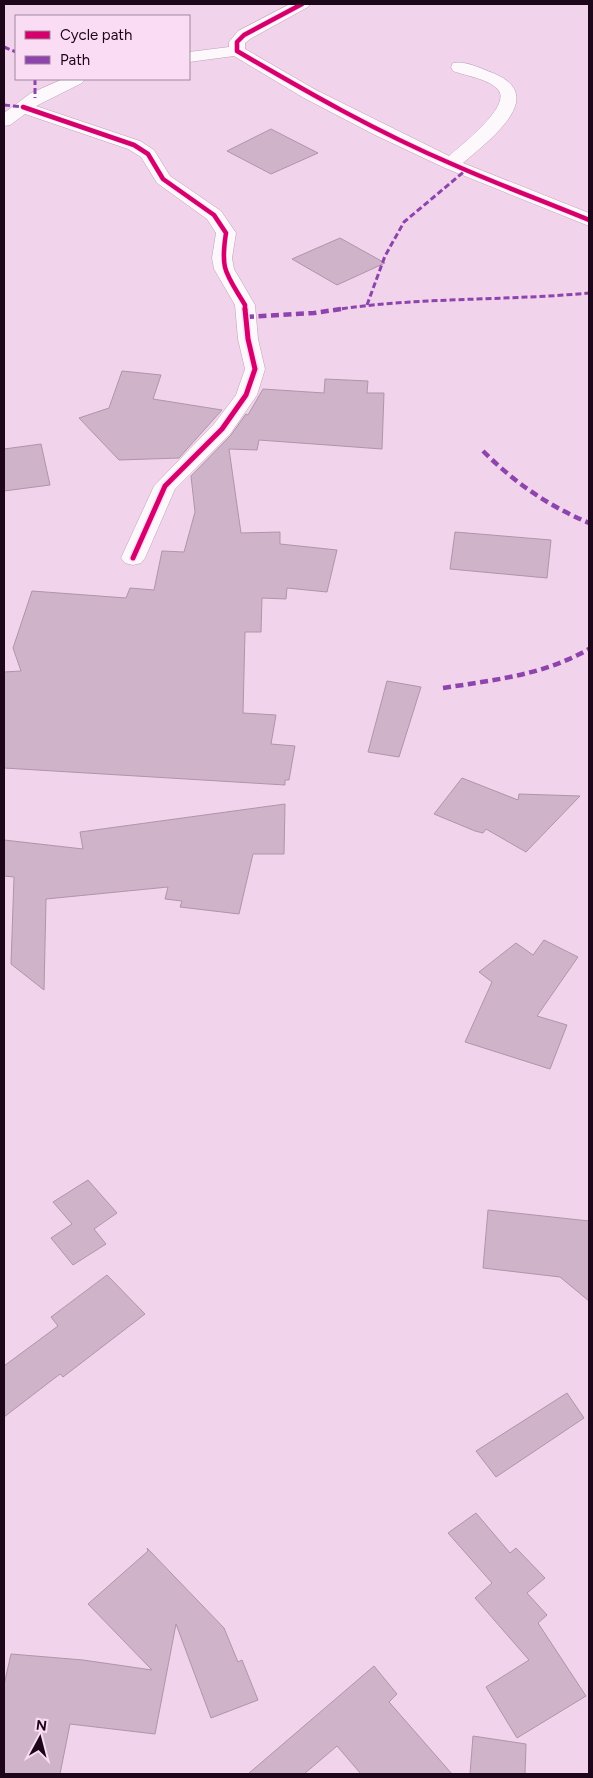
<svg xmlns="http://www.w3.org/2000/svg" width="593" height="1778" font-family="Figtree,sans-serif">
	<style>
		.building { fill: #cfb3c9; stroke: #af95aa }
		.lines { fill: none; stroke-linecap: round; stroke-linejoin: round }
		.minor-casing { stroke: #bba2b6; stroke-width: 1 }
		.minor { fill: #fdf8fc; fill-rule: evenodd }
		.quiet-far1 { stroke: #8e44ad; stroke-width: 3; stroke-dasharray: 6 3; stroke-linecap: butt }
		.quiet { stroke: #8e44ad; stroke-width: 4.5; stroke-dasharray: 8 4.5; stroke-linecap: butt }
		.cycleway-far1-casing { stroke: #faddf4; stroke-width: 6 }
		.cycleway-casing { stroke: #faddf4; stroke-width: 8 }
		.cycleway-far1 { stroke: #d6006c; stroke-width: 4.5 }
		.cycleway { stroke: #d6006c; stroke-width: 5 }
	</style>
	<rect width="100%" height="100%" fill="#f1d3eb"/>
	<g class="building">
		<path d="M271,129L318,153L271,174L227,151Z"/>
		<path d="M340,238L385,263L337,285L292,259Z"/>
		<path d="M122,371L161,375L153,399L222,410L179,458L119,460L79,418L109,408Z"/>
		<path d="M325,379L368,381L367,393H384L382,449L259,440L257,450L229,449L241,533L280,532V544L337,550L327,592L287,588L286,599L262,598L261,632H245L243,713L276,715L271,744L295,746L289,780H285V785L4,768V672L21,671L13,648L32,591L126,598L130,588L154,590L162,551L184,552L195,512L191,476L231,435L246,414L248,415L263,389L324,393Z"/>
		<path d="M41,444L50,485L4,491V449Z"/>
		<path d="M455,532L551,540L547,578L450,569Z"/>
		<path d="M387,681L421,687L399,757L368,752Z"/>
		<path d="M462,778L518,800L519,794L580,796L526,852L486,829L483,833L475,831L434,814Z"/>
		<path d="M285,804L284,854H253L239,914L180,907L182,901L165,899L168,887L46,899L44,990L11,964L14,877L4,876V840L83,849L80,832Z"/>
		<path d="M544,940L578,957L537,1016L567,1025L550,1069L465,1042L492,982L479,972L516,943L533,955Z"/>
		<path d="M88,1180L117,1213L94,1229L106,1244L73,1265L51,1238L72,1224L53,1202Z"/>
		<path d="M488,1210L589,1221V1301L560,1277L483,1268Z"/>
		<path d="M107,1275L145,1314L63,1377L60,1374L4,1417V1366L58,1326L51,1317Z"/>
		<path d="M567,1393L584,1418L496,1477L476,1451Z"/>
		<path d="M476,1513L510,1553L516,1548L545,1578L527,1593L547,1615L538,1623L586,1696L517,1738L486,1687L529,1660L475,1598L492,1583L448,1533Z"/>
		<path d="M147,1548L224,1628L238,1662L242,1660L258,1700L211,1718L176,1624L155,1734L70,1724L60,1774H4V1685L11,1654L83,1660L152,1670L88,1604L148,1551Z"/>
		<path d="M374,1666L397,1694L389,1702L452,1774H361L337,1746L304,1774H248Z"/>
		<path d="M473,1736L526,1744L525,1774H470Z"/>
	</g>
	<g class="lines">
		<g class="minor-casing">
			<g id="minor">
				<path d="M290,4H310L308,7L250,39L245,43V49L316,90L449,156C460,146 510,108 499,91C491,79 466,76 453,71L451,67L453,63C465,60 482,69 493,73C550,96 488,141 463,163L589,213V226L445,168L375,135L304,98L234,56L189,62V52L229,47V42L238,31Z"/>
				<path d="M63,79H85L82,83L36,106L140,141L154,150L170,176L221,211L236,233L232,258L234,269L255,305L258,339L265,369L257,395L230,434L175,489L145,558L141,563L133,565L125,563L121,558L154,486L214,424L236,395L245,369L238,339L235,305L214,269L212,258L216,233L207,219L157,183L141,157L128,149L25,114L10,125L4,126V113L31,93Z"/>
			</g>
		</g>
		<use href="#minor" class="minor"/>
		<g class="quiet-far1">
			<path d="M4,47L16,52"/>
			<path d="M35,79V98"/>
			<path d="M4,105L23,107"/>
			<path d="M367,305L385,256L404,222L466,170"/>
			<path d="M333,310C417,297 504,301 589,293"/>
		</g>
		<g class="quiet">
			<path d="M246,317L314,313L341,309"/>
			<path d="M483,451C515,483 547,505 589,523"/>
			<path d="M443,688C494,680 544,675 589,649"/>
		</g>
		<g class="cycleway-far1-casing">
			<g id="cycleway-far1">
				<path d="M302,4L244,35L237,42V51C307,92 377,132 452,164C497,184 543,201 589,220"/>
				<path d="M23,107L134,145L148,154L163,179L214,215L226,233C220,271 226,273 245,305V310"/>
			</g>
		</g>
		<g class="cycleway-casing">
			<path id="cycleway" d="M133,558L165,486L222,429L246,395L255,369L248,339L245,309"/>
		</g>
		<use href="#cycleway-far1" class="cycleway-far1"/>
		<use href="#cycleway" class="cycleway"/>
	</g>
	<rect width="593" height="1778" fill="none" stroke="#1e061a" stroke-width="10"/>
	<rect x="15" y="15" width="175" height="65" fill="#faddf4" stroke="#a2879d"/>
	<rect x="25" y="31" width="25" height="8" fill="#d6006c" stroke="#a2879d"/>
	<text x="60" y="40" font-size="15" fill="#1e061a">Cycle path</text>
	<rect x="25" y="56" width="25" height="8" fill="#8e44ad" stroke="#a2879d"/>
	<text x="60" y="65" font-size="15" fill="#1e061a">Path</text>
	<g transform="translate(40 1738) rotate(7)" stroke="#faddf4" stroke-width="4" paint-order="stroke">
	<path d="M0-4L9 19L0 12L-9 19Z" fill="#1e061a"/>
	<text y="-8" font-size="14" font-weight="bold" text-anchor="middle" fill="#1e061a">N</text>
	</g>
</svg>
